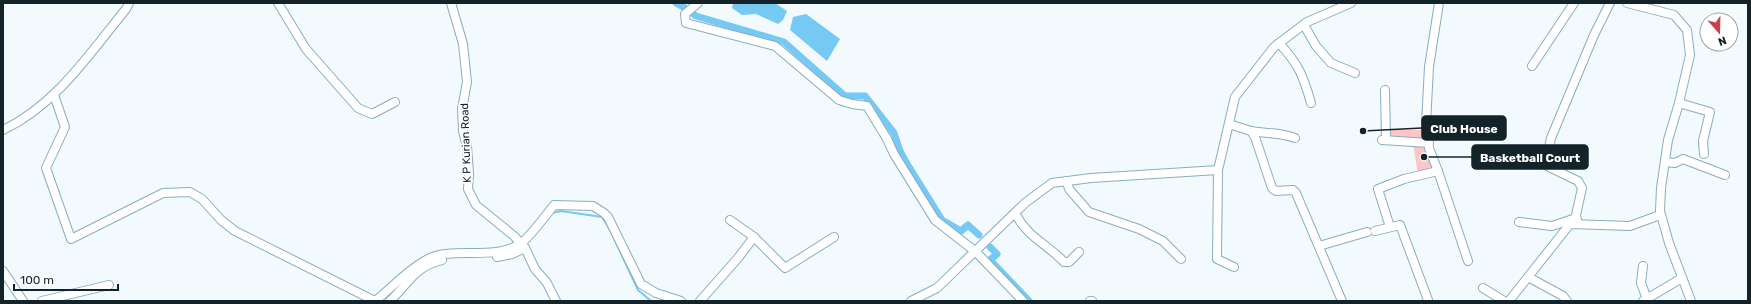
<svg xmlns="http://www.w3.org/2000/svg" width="1751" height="304" font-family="Rubik,sans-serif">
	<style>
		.green { fill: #fdc5c5 }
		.water { fill: #76c9f2 }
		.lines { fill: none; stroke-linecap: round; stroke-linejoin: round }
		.stream { stroke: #76c9f2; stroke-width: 2 }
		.canal { stroke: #76c9f2; stroke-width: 7 }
		.minor-casing { stroke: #88adc0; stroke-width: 10 }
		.minor { stroke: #fff; stroke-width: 8 }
		.labels { text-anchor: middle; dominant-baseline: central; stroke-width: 3.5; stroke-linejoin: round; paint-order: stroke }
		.street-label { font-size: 11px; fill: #14232a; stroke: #fff }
		.leader { fill: none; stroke: #14232a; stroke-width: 1.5 }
		.callout-dot { fill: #14232a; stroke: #fff; stroke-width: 1.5 }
		.callout { fill: #14232a; stroke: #14232a; stroke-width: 1.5 }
		.callout-label { font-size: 12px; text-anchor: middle; font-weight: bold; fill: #fff }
	</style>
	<rect width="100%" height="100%" fill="#f2fafe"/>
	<g class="green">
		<rect x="1389" y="130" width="36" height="10"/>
		<path d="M1413,143L1427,144L1438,171L1418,175Z"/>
	</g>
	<g class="water">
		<path d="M733,3H775L787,11L783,20L778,24L756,14L742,15L732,8Z"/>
		<path d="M806,14L840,39L827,61L790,30L793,17Z"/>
	</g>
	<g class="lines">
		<path class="stream" d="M552,213L561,211L602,217L610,230L638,290L651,301"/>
		<g class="canal">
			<path d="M676,3L685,8"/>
			<path d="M692,13L696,16L784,42L845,96H865L894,133L900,151L906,162L942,220L961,231L968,225L979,235"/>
			<path d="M990,247L997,254L990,260L1029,301"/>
		</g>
		<g class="minor-casing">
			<g id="minor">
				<path d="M278,3L306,49L358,108L372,114L395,102"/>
				<path d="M451,3L463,44L467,82L462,109L463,131L467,147L469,173L468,189L476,205L514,236L525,248L535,269L547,283L556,301"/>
				<path d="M698,3L685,14L686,23L775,46L839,100L852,104L867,106L887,139L894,154L935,220L976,252L1023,301"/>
				<path d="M1627,3L1674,15L1687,30L1690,55L1679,103L1668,140L1661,188L1660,211L1669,243L1691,301"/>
				<path d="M1304,25L1316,46L1331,63L1355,73"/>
				<path d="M1279,43C1299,65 1303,75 1311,103"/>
				<path d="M1532,66L1574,3"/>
				<path d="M1385,90L1386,140"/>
				<path d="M54,95L65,127L46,168L71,239L163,193L190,192L202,199L221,220L235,231L375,301C393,287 408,269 428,259C453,246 493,261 520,244C528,239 547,214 554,205L593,206L604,213L608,217L641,284L656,293L681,301"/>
				<path d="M1679,103L1710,112L1703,141L1704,154"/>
				<path d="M1229,124L1251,131L1255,137L1272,188L1276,191L1293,190L1296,193L1342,301"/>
				<path d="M3,130C56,105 90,53 126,9L129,3"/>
				<path d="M1251,131C1267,134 1279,132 1295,138"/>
				<path d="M1382,140L1429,143"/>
				<path d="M1665,162L1675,163L1683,159L1725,175"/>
				<path d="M1218,170L1217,259L1234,267"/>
				<path d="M1438,171L1468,261"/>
				<path d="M1067,181L1069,189L1089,212L1139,229L1163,241L1181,259"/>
				<path d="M1015,213C1028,238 1046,243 1064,262H1069L1079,252"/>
				<path d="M730,220L754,237L785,268L834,237"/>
				<path d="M1519,222L1552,226L1576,218"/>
				<path d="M1578,224L1576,215L1582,188L1578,181L1545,165L1551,138L1594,35L1610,3"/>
				<path d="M1390,227L1378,189L1404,179L1438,171L1429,148L1426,124L1429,67L1439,3"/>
				<path d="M1375,231L1400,225L1428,300"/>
				<path d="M1319,246L1367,232"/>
				<path d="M497,257L512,254L525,248"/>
				<path d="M1643,266L1641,283L1647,299"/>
				<path d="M3,271L23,301"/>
				<path d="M1528,277L1563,296L1567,301"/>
				<path d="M1483,288L1504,301"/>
				<path d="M42,301L109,285"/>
				<path d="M390,301C409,283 414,267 442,260"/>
				<path d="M700,301L738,258L754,237"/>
				<path d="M911,301L937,288L1025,203L1052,183L1091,178L1218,170L1235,97L1274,47L1307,22L1351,3"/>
				<path d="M1090,301H1092"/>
				<path d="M1509,301L1570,224L1630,226L1660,215"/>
				<path d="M1643,301L1682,278"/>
			</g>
		</g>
		<use href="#minor" class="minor"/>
	</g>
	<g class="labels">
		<g class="street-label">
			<text transform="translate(466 143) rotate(-92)">K P Kurian Road</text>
		</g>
	</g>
	<path class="leader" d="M1363 131L1422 128M1424 157L1472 157"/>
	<g class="callout-dot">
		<circle cx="1363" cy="131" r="4"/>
		<circle cx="1424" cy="157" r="4"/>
	</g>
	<g class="callout">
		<rect x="1422" y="116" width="84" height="24" rx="4"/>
		<rect x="1472" y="145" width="116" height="24" rx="4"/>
	</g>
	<g class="callout-label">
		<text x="1464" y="133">Club House</text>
		<text x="1530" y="162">Basketball Court</text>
	</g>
	<rect width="1751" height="304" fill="none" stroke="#14232a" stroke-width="8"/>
	<g transform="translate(1719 32) rotate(160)"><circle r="19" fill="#ffffff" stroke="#a1a7aa"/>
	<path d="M0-3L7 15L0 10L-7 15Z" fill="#ce3e4d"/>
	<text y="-6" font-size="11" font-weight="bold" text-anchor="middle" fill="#14232a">N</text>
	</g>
	<path d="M14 284v6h104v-6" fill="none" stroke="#14232a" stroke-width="2"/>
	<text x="20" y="284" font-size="12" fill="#14232a" stroke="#ffffff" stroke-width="3" paint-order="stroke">100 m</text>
</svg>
